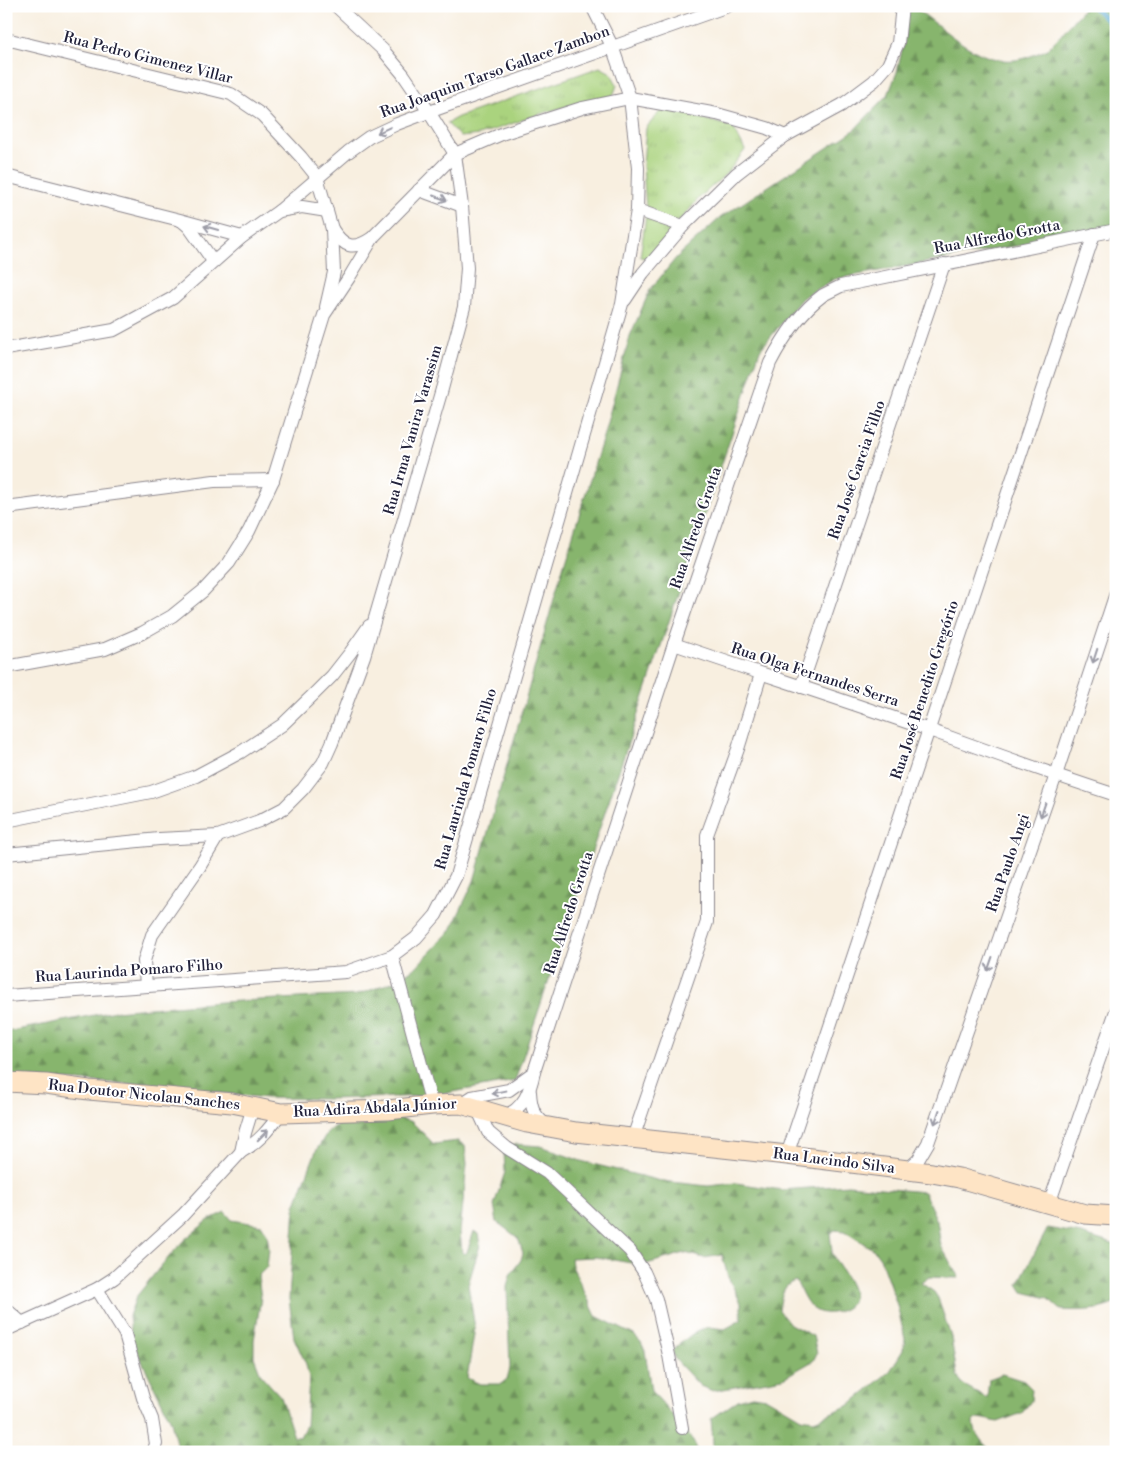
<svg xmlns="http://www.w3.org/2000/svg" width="1122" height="1458" font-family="'Libre Bodoni',serif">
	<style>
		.grass { fill: url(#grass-tufts); stroke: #667a5c }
		.forest { fill: url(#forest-firs); stroke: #546c54 }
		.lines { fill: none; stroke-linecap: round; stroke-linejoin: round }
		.stream { stroke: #59a9d3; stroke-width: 4.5 }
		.street-casing { stroke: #8d888e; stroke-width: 14 }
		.secondary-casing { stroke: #8d888e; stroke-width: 21 }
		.street { stroke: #fff; stroke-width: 12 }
		.secondary { stroke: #fee4c5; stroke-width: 19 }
		.oneway { stroke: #9c9ca7 }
		.labels { text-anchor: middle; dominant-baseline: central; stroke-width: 4; stroke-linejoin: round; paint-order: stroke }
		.street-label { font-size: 15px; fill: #22223b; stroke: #fff }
	</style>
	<defs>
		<pattern id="grass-tufts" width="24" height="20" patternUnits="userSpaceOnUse" patternTransform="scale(1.25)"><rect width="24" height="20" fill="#aad37e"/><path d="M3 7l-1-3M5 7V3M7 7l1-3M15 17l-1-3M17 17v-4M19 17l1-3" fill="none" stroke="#92b56e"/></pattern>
		<pattern id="forest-firs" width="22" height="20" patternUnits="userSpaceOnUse" patternTransform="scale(1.25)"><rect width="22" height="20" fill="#87b56d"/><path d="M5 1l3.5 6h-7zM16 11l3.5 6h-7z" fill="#6e935b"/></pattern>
	</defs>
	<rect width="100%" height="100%" fill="#fff"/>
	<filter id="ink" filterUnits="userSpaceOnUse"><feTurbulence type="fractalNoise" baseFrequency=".02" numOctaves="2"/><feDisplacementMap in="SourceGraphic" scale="10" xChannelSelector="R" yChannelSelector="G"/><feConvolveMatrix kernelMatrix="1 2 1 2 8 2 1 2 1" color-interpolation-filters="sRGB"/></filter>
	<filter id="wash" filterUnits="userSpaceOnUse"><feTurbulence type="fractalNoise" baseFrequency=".0096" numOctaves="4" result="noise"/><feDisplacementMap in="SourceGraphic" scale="20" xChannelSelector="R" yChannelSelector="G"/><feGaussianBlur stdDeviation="1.12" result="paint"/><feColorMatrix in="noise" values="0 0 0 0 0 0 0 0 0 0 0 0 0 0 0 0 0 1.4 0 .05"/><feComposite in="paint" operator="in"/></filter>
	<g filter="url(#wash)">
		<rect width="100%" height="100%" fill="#f8efe0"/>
		<g class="grass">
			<path d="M600,67L611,73L617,85L613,96L590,100L543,113L479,135L460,137L447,123L458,117Z"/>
			<path d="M663,108L733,127L745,150L728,172L699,198L650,257L644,258L640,257L645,223L646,209L643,165L646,128Z"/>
		</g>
		<g class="forest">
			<path d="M907,6H912C948,30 986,76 1033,55C1038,53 1043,52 1047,49C1061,36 1073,20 1086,6H1116V225L1027,244L835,279L802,298L760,350L515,1081L430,1096L328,1099L267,1098L136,1084L6,1077V1032L115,1011L221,1002L357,995L395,981L416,967L451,930L474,881L563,567L604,434L630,336L650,290L676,258L720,218L853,131L888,95L897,72L905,37Z"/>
			<path d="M386,1114L412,1122L434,1144L458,1141L465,1146L467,1164L460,1232L462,1252L465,1254L467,1252L474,1231L478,1234L480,1245L468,1285L475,1328L467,1378L480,1384H501L507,1379L510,1368L507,1287L510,1275L521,1260L523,1253L518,1238L497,1222L494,1205L505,1172L504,1151L515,1144L540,1146L581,1161L661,1181L708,1186L736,1183L782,1190L848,1185L924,1192L937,1221L941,1246L959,1278L929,1277L921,1283L934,1292L938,1298L951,1337L957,1375L962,1384L987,1398L989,1379L1002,1374L1024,1381L1032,1389L1031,1401L1022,1413L998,1422L979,1418L974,1421C973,1433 984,1445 993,1452H711L713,1442L711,1419L738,1400L752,1396L767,1398L801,1418L814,1420L848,1406L890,1371L903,1350L905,1339L897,1305L880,1258L874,1250L844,1231L835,1230L830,1233C831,1239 831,1246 832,1252C836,1267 858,1286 852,1301C849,1308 843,1310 837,1312C811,1318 806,1301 796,1281C782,1284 781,1298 779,1310L790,1324L813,1336L817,1353L813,1361L783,1378L713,1391L700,1386L675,1359L672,1350L696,1331L709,1327L725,1329L741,1320V1303L728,1277L722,1255L704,1258L685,1253L643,1265L596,1257L571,1258L572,1266L596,1316L634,1335L641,1342L645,1351L651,1390L684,1428L696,1446V1452H178L171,1421L132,1341L129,1316L136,1297L160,1267L184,1240L210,1219L225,1212L232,1220L262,1225L267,1234L269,1249L267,1267L258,1276L261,1298L254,1340V1357L261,1375L281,1397L294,1437H300L306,1425L309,1378L306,1364L294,1338L289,1299L295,1206L316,1151L327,1133L347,1117Z"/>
			<path d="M1048,1228L1081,1234L1116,1245V1303C1099,1311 1080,1311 1061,1310L1048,1298L1023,1292L1018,1284Z"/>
		</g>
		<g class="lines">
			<path class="stream" d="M1093,6L1116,30"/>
		</g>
	</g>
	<g filter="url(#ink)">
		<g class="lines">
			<g class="street-casing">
				<g id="street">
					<path d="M6,39L231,94L262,115L301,157L317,177L332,229L334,272L326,307"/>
					<path d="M6,176L180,220L242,237"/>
					<path d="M419,190L462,206"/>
					<path d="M637,210L683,226"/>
					<path d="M279,211L302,207L327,211"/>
					<path d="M182,221L189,227L213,261"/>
					<path d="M332,229C344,247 353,251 372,238"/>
					<path d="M625,300L643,273L683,226L736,174L785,136L842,105L874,81L888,65L898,43L902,6"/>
					<path d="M6,349L114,330L173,298L242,237L279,211L348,152L369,137L397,124L429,112L728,6"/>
					<path d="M6,508L214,481L273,480"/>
					<path d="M674,644C758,673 844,700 929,730C991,752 1053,775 1116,795"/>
					<path d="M6,667L105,649L142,633L172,616L203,591L229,563L249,531L273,480L324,315L350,276L374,236L455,154L504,133L582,108L630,98L717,114L767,128L785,136"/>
					<path d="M801,687L944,264"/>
					<path d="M6,821L151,792L196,776L241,752L282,725L312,696L332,676L350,653L369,626"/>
					<path d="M6,854L159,839L218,836L259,821L284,808L303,789L323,763L332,743L364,656L442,389L464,307L467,268L462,206L455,154L429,112L403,74L383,50L336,6"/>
					<path d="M392,956L432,1105"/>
					<path d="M146,985L144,961L152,935L200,866L218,836"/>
					<path d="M6,996L346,972L392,956L416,938L436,915L456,876L622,304L637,210L638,168L630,98L612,46L592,6"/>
					<path d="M530,1092C531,1109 534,1115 548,1127"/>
					<path d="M461,1104L472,1097L509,1090L534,1072"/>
					<path d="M477,1108L488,1132L507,1148L547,1173L630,1251L644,1272L656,1299L669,1355L682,1428"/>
					<path d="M504,1116C524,1109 530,1091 534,1072L674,644L770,363C783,338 800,312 823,295C829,292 835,289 841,286L1116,230"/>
					<path d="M633,1138L707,922V835L738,749L761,674"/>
					<path d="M241,1152L245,1133L253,1107"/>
					<path d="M787,1155L1094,234"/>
					<path d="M907,1170L918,1160L928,1143L1056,775L1116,593"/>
					<path d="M1049,1204L1116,1011"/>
					<path d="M97,1289L125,1334L143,1398L152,1419L156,1444L153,1452"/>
					<path d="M6,1309L22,1323"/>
					<path d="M6,1330L97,1289L114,1278L183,1215L241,1152C259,1142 269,1129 281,1113"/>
				</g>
			</g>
			<g class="secondary-casing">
				<path id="secondary" d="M6,1082L46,1084L89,1090L232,1103L281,1113L388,1110L432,1105L461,1104L527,1123L576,1132L787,1155L932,1173L959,1178L1085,1214L1116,1216"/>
			</g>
			<use href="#street" class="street"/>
			<use href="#secondary" class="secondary"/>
		</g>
		<defs><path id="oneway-shaft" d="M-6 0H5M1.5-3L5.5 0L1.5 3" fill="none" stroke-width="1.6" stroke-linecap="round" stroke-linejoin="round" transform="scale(1.25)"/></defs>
		<g class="oneway">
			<use href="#oneway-shaft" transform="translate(384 130) rotate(155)"/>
			<use href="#oneway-shaft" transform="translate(440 198) rotate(20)"/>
			<use href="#oneway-shaft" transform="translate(211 228) rotate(-164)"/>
			<use href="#oneway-shaft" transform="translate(1095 656) rotate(108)"/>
			<use href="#oneway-shaft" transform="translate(1043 810) rotate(109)"/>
			<use href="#oneway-shaft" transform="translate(990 964) rotate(109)"/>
			<use href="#oneway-shaft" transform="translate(499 1092) rotate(169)"/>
			<use href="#oneway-shaft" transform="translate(937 1117) rotate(109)"/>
			<use href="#oneway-shaft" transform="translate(263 1135) rotate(-45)"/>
		</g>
	</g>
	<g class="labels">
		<g class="street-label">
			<text transform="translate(148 58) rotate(14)">Rua Pedro Gimenez Villar</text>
			<text transform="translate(495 72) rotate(-20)">Rua Joaquim Tarso Gallace Zambon</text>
			<text transform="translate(997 237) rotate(-11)">Rua Alfredo Grotta</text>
			<text transform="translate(413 430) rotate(-74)">Rua Irma Vanira Varassim</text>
			<text transform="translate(857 470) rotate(-71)">Rua José Garcia Filho</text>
			<text transform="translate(696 528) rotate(-71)">Rua Alfredo Grotta</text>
			<text transform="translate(815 675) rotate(18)">Rua Olga Fernandes Serra</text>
			<text transform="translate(925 690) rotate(-72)">Rua José Benedito Gregório</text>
			<text transform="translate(466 779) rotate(-74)">Rua Laurinda Pomaro Filho</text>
			<text transform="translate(1008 863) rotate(-71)">Rua Paulo Angi</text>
			<text transform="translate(569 913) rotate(-72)">Rua Alfredo Grotta</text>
			<text transform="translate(129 971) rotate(-4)">Rua Laurinda Pomaro Filho</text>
			<text transform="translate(144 1095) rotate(6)">Rua Doutor Nicolau Sanches</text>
			<text transform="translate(375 1108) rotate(-3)">Rua Adira Abdala Júnior</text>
			<text transform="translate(834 1161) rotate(7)">Rua Lucindo Silva</text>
		</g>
	</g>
	<rect width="1122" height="1458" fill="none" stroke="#fff" stroke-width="25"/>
</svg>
